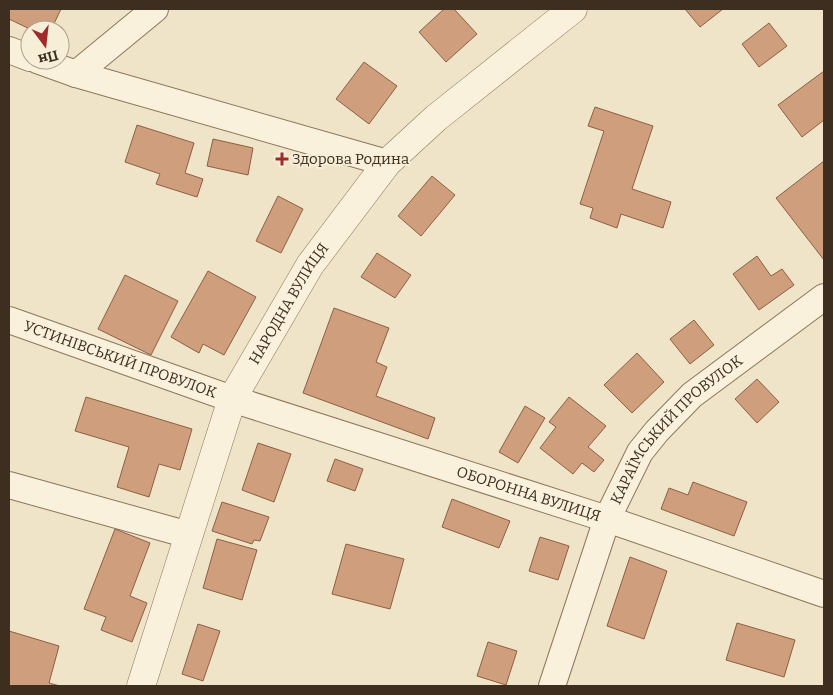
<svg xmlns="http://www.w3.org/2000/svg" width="833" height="695" font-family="Bitter,serif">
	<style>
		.building { fill: #cf9f7d; stroke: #8d5f41 }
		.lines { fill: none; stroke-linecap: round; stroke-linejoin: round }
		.minor-casing { stroke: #8d765c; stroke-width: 28 }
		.tertiary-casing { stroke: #8d765c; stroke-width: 29 }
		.minor { stroke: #faf1dc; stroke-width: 26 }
		.tertiary { stroke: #faf1dc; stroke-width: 28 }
		.poi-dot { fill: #9e2a2b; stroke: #f7eed8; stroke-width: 2 }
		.labels { text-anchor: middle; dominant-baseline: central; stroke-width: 4; stroke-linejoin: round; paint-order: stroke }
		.poi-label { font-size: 15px; fill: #3d2e20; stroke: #f7eed8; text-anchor: start }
		.street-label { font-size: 15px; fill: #3d2e20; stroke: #f7eed8 }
	</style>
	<rect width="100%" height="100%" fill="#f0e4c8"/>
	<g class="building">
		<path d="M9,9H61L51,30H32L9,19Z"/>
		<path d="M444,9H454L477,34L446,62L419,32Z"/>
		<path d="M685,9H723L700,27Z"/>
		<path d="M769,23L787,46L759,67L742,44Z"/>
		<path d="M364,62L397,86L369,124L336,99Z"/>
		<path d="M824,71V120L802,137L778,105Z"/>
		<path d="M595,107L653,126L632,189L671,202L663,228L621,214L617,228L590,218L593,208L580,204L604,131L588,126Z"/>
		<path d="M137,125L194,143L185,173L203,179L197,197L156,184L160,174L125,162Z"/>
		<path d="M213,139L253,148L248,175L207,166Z"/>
		<path d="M824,161V260L776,198Z"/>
		<path d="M432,176L455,195L421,236L398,216Z"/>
		<path d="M278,196L303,209L281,253L256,241Z"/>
		<path d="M377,253L411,275L395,298L361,277Z"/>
		<path d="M757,256L771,276L782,269L794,285L759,310L733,274Z"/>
		<path d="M208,271L256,297L224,355L203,344L199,353L171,337Z"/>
		<path d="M125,275L178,301L151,355L98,329Z"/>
		<path d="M334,308L389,328L376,362L387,367L376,396L435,418L428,439L303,393Z"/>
		<path d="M694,320L714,345L690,364L670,339Z"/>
		<path d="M637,353L664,382L632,413L604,385Z"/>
		<path d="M757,379L779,402L757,423L735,399Z"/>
		<path d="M86,397L192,429L180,470L159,464L149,497L117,487L129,447L75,431Z"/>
		<path d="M569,397L606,426L588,447L604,460L594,472L582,463L573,474L540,448L556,427L549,422Z"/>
		<path d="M525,406L545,418L518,463L499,452Z"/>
		<path d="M258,443L291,454L274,502L242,490Z"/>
		<path d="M335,459L363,469L355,491L327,481Z"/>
		<path d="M693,482L747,502L734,536L661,509L669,488L688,495Z"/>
		<path d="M452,499L510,521L499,548L442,527Z"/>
		<path d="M222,502L269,517L260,541L254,540L252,544L212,531Z"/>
		<path d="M115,529L150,543L130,596L147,603L132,642L101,630L106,617L84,609Z"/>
		<path d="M540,537L569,546L558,580L529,571Z"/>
		<path d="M217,539L257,550L242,600L203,588Z"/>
		<path d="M346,544L404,559L390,609L332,594Z"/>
		<path d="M630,557L667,571L644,639L607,626Z"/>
		<path d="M737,623L795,640L784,677L726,660Z"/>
		<path d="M198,624L220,631L203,681L182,674Z"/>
		<path d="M9,631L59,646L49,683L60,686H9Z"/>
		<path d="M488,642L517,651L506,685L477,676Z"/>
	</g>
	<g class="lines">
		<g class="minor-casing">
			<g id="minor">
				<path d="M9,50L30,58"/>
				<path d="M37,60L76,74L387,163"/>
				<path d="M76,74L155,9"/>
				<path id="s1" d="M9,320L232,399L607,519L824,594"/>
				<path d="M9,485L189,535"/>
				<path id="s2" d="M552,686L607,519L640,452L657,431L692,395L824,297"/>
			</g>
		</g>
		<g class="tertiary-casing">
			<g id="tertiary">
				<path id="s3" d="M141,686L232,399L310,265L387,163L436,118L573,9"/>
			</g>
		</g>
		<use href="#minor" class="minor"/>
		<use href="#tertiary" class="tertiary"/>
	</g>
	<path class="poi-dot" d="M279.5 151.5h5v5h5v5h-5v5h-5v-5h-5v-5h5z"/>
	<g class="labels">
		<g class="poi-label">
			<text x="292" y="159">Здорова Родина</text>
		</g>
		<g class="street-label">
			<text stroke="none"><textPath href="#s3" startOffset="412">НАРОДНА ВУЛИЦЯ</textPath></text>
			<text stroke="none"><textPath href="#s1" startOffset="118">УСТИНІВСЬКИЙ ПРОВУЛОК</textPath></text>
			<text stroke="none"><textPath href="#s2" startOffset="291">КАРАЇМСЬКИЙ ПРОВУЛОК</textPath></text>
			<text stroke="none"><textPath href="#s1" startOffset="548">ОБОРОННА ВУЛИЦЯ</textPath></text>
		</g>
	</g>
	<rect width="833" height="695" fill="none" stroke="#3d2e20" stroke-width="20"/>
	<g transform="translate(45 45) rotate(165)"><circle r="24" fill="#f7eed8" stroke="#ada18e"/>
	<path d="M0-4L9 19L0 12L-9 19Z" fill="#9e2a2b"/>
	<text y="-8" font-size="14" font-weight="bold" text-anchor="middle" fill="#3d2e20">Пн</text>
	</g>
</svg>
